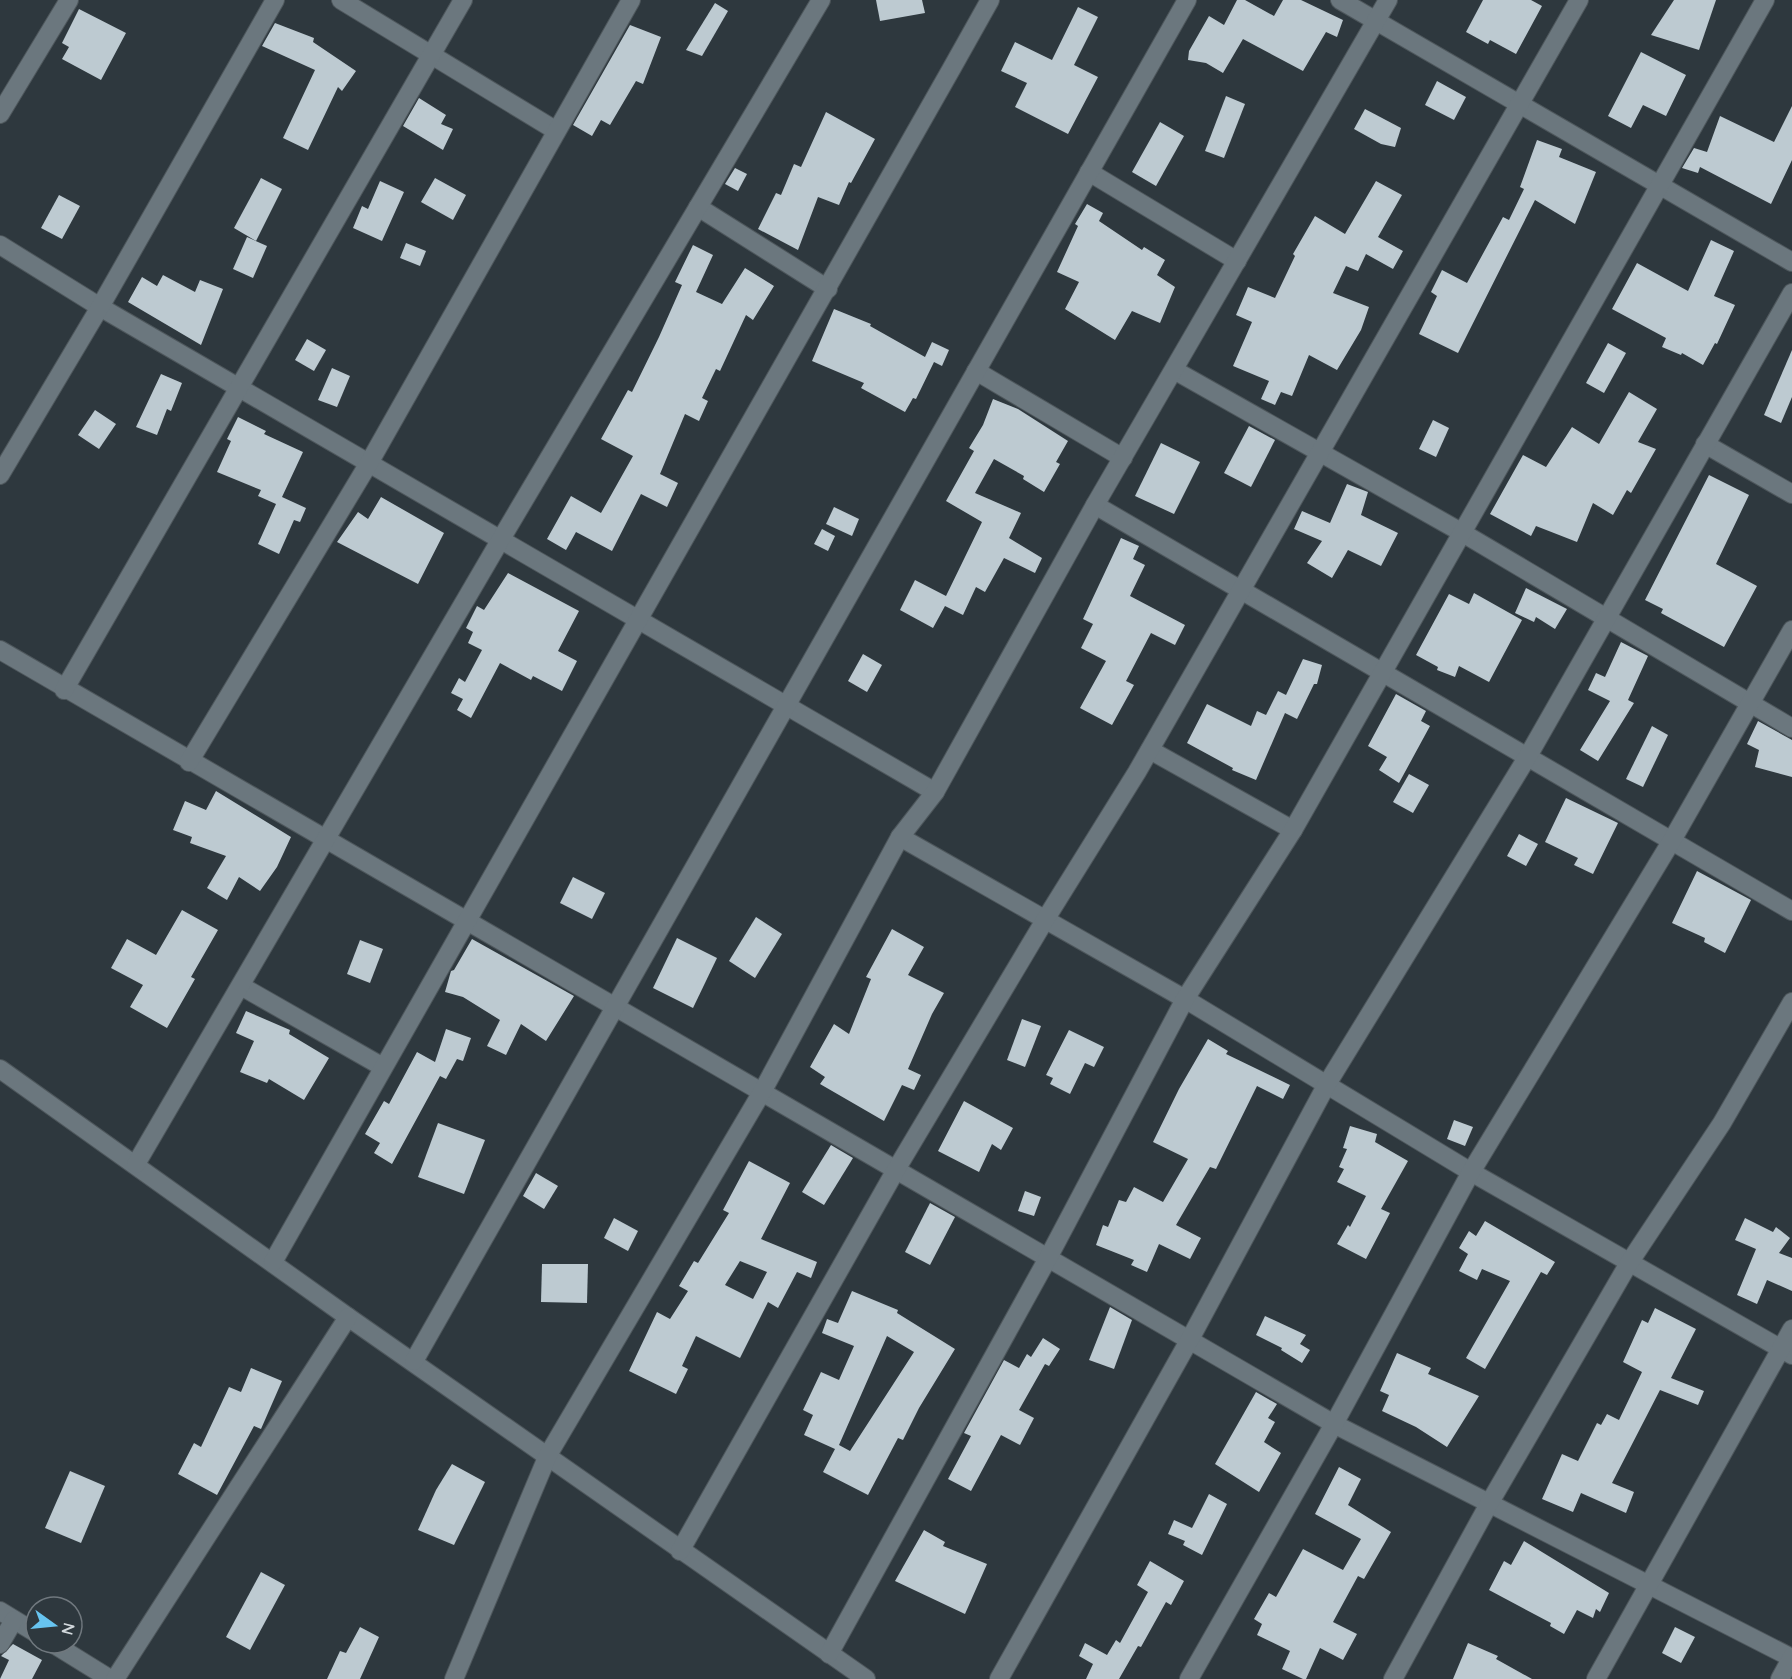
<svg xmlns="http://www.w3.org/2000/svg" width="1792" height="1679" font-family="Quicksand,sans-serif">
	<style>
		.building { fill: #bdcad1; fill-rule: evenodd }
		.lines { fill: none; stroke-linecap: round; stroke-linejoin: round }
		.minor-casing { stroke: #4e575c; stroke-width: 20 }
		.minor { stroke: #6b777e; stroke-width: 18 }
	</style>
	<rect width="100%" height="100%" fill="#2e383e"/>
	<g class="building">
		<path d="M876,0H922L925,13L880,21Z"/>
		<path d="M1237,0H1245L1274,16L1283,0H1301L1343,20L1337,37L1326,32L1303,71L1243,39L1223,73L1206,63L1188,60L1189,51L1209,16L1224,25Z"/>
		<path d="M1483,0H1531L1542,6L1516,54L1490,40L1488,44L1466,32Z"/>
		<path d="M1674,0H1716L1699,50L1651,35Z"/>
		<path d="M715,3L728,11L702,56L686,50Z"/>
		<path d="M1078,7L1098,17L1074,65L1098,77L1068,134L1015,107L1027,83L1001,71L1015,42L1052,60Z"/>
		<path d="M79,9L126,33L101,80L62,59L69,47L62,43Z"/>
		<path d="M275,23L314,38L313,42L356,71L342,91L338,87L308,150L283,138L315,70L262,46Z"/>
		<path d="M630,25L661,37L643,84L636,81L610,125L601,120L592,136L573,125Z"/>
		<path d="M1641,52L1686,75L1666,116L1643,105L1631,128L1608,116Z"/>
		<path d="M1437,81L1466,97L1454,120L1425,105Z"/>
		<path d="M1226,96L1245,104L1224,158L1205,151Z"/>
		<path d="M419,98L446,115L441,124L453,129L443,150L403,126Z"/>
		<path d="M1792,106V160L1771,204L1700,167L1698,173L1682,168L1694,148L1707,152L1720,116L1774,142Z"/>
		<path d="M1365,109L1401,128L1395,147L1381,144L1354,129Z"/>
		<path d="M826,112L875,139L851,183L849,182L839,205L818,197L798,250L758,229L776,193L781,195L794,164L801,167Z"/>
		<path d="M1160,122L1184,136L1156,186L1132,172Z"/>
		<path d="M1537,140L1562,149L1559,157L1596,172L1575,224L1535,200L1458,353L1419,334L1437,296L1431,292L1442,270L1467,283L1503,217L1509,220L1524,189L1520,187Z"/>
		<path d="M735,168L747,174L738,191L725,184Z"/>
		<path d="M261,178L282,189L256,241L234,228Z"/>
		<path d="M435,178L466,195L453,220L421,202Z"/>
		<path d="M380,181L404,192L382,241L353,228L362,206L368,209Z"/>
		<path d="M1376,181L1402,195L1378,237L1403,251L1393,269L1366,254L1358,271L1346,266L1333,293L1369,307L1361,330L1337,370L1309,355L1292,396L1281,392L1275,405L1261,399L1269,381L1233,366L1252,322L1236,315L1248,287L1275,298L1295,256L1293,254L1315,216L1345,234Z"/>
		<path d="M59,195L80,206L62,239L41,228Z"/>
		<path d="M1087,204L1103,213L1099,221L1142,250L1144,247L1165,260L1157,275L1175,287L1160,323L1132,311L1115,340L1065,309L1079,282L1057,272L1078,226L1075,224Z"/>
		<path d="M247,237L267,246L253,278L233,269Z"/>
		<path d="M1711,240L1734,251L1714,296L1735,305L1717,344L1715,343L1703,365L1682,353L1681,355L1662,347L1666,338L1612,309L1637,263L1688,291Z"/>
		<path d="M406,243L426,251L420,266L400,258Z"/>
		<path d="M693,245L713,255L696,292L722,304L745,268L774,286L753,320L746,315L720,371L716,369L702,398L708,401L699,421L685,414L660,474L678,483L667,507L641,494L612,551L576,532L566,550L547,539L571,496L601,513L633,456L601,439L628,390L632,392L659,337L682,285L675,282Z"/>
		<path d="M163,275L195,292L200,280L223,289L201,345L128,302L142,277L157,286Z"/>
		<path d="M834,309L871,324L870,326L925,357L932,342L949,350L942,366L934,362L916,399L913,398L905,412L861,388L864,383L812,361Z"/>
		<path d="M307,339L326,350L314,371L295,360Z"/>
		<path d="M1608,343L1626,353L1604,393L1586,383Z"/>
		<path d="M1792,350V397L1781,423L1764,415Z"/>
		<path d="M332,368L350,376L337,407L318,400Z"/>
		<path d="M161,374L182,383L171,411L167,409L157,435L136,427Z"/>
		<path d="M1629,392L1657,409L1638,442L1656,449L1631,493L1627,490L1613,515L1593,503L1577,542L1536,526L1531,536L1490,514L1523,455L1546,467L1572,427L1599,444Z"/>
		<path d="M993,399L1018,409L1068,441L1056,462L1060,464L1044,492L1023,479L1024,476L994,459L975,493L1021,513L1009,538L1042,558L1035,573L1004,558L985,592L976,587L963,615L945,606L933,628L900,610L915,580L946,596L982,522L946,501L974,451L969,448L983,425Z"/>
		<path d="M95,410L116,424L99,449L78,435Z"/>
		<path d="M238,417L266,431L264,434L303,452L282,497L306,508L300,522L294,520L279,554L258,544L276,504L258,496L261,490L217,472L231,441L227,439Z"/>
		<path d="M1433,420L1449,428L1436,457L1419,449Z"/>
		<path d="M1249,426L1275,440L1251,487L1224,473Z"/>
		<path d="M1161,443L1200,462L1174,514L1135,496Z"/>
		<path d="M1709,475L1749,495L1716,564L1757,586L1724,647L1661,613L1663,609L1645,600Z"/>
		<path d="M1347,484L1368,492L1361,515L1398,533L1381,566L1348,550L1332,578L1307,563L1322,541L1294,529L1302,511L1330,523Z"/>
		<path d="M381,497L444,533L418,584L337,542L358,512L368,519Z"/>
		<path d="M834,507L859,519L852,536L826,524Z"/>
		<path d="M822,529L835,536L828,551L814,544Z"/>
		<path d="M1121,538L1139,546L1133,559L1145,565L1130,596L1185,625L1175,645L1151,633L1126,681L1134,685L1112,725L1080,708L1106,661L1081,648L1093,624L1083,619Z"/>
		<path d="M508,573L579,611L558,651L577,661L562,691L533,676L531,680L500,663L471,718L457,710L463,699L451,693L459,678L465,682L482,650L468,643L473,632L466,628L477,606L484,610Z"/>
		<path d="M1526,588L1567,609L1555,629L1536,617L1534,622L1515,613Z"/>
		<path d="M1474,593L1522,620L1489,682L1459,666L1455,677L1437,670L1438,667L1416,655L1449,594L1469,604Z"/>
		<path d="M1621,642L1648,656L1628,700L1634,703L1598,761L1580,750L1610,701L1588,690L1596,673L1605,677Z"/>
		<path d="M863,654L882,665L867,692L848,681Z"/>
		<path d="M1303,659L1322,665L1317,684H1314L1297,719L1285,713L1256,780L1232,770L1233,768L1187,743L1207,704L1251,726L1257,711L1266,715L1278,691L1286,695Z"/>
		<path d="M1396,694L1426,711L1421,721L1430,726L1399,783L1379,770L1387,757L1368,746Z"/>
		<path d="M1758,721L1792,740V777L1755,767L1759,750L1747,744Z"/>
		<path d="M1652,726L1668,735L1643,787L1626,779Z"/>
		<path d="M1409,774L1429,785L1413,813L1393,802Z"/>
		<path d="M216,791L291,837L277,867L260,891L239,877L227,900L207,888L226,856L190,843L192,837L173,830L185,801L206,810Z"/>
		<path d="M1566,798L1618,823L1593,874L1574,865L1578,858L1545,842Z"/>
		<path d="M1519,834L1538,844L1526,866L1507,856Z"/>
		<path d="M1697,871L1751,900L1725,953L1704,942L1705,938L1672,923Z"/>
		<path d="M573,877L605,893L592,919L560,903Z"/>
		<path d="M182,910L218,930L191,977L195,979L167,1028L130,1007L143,985L111,968L127,939L156,955Z"/>
		<path d="M756,917L782,934L755,978L729,961Z"/>
		<path d="M892,929L924,947L908,975L944,993L932,1014L908,1069L921,1075L914,1090L902,1085L884,1121L820,1084L825,1077L810,1067L834,1024L849,1034L871,979L866,977Z"/>
		<path d="M677,938L717,958L693,1008L653,988Z"/>
		<path d="M472,939L574,996L546,1041L521,1024L506,1055L487,1046L500,1020L463,997L445,992L451,971L454,970Z"/>
		<path d="M360,940L383,949L370,983L347,974Z"/>
		<path d="M246,1011L290,1030L289,1034L329,1058L304,1100L269,1079L267,1083L240,1072L254,1041L236,1033Z"/>
		<path d="M1022,1019L1041,1026L1025,1067L1007,1060Z"/>
		<path d="M446,1029L471,1038L463,1061L457,1059L446,1079L440,1076L392,1164L374,1153L380,1143L365,1134L384,1101L389,1104L417,1052L435,1062Z"/>
		<path d="M1069,1030L1104,1047L1094,1067L1085,1063L1070,1094L1050,1084L1053,1078L1046,1075Z"/>
		<path d="M1208,1039L1228,1051L1226,1054L1290,1085L1283,1099L1257,1086L1216,1169L1210,1167L1176,1225L1201,1238L1190,1259L1159,1244L1147,1272L1131,1265L1134,1260L1096,1245L1103,1225L1108,1227L1119,1200L1126,1202L1134,1187L1163,1202L1188,1159L1153,1142L1179,1089Z"/>
		<path d="M964,1101L1013,1128L1001,1150L992,1144L979,1172L938,1151Z"/>
		<path d="M1454,1120L1473,1127L1465,1146L1447,1139Z"/>
		<path d="M438,1123L485,1140L464,1194L418,1177Z"/>
		<path d="M1350,1126L1377,1134L1375,1142L1408,1161L1381,1209L1390,1213L1366,1259L1337,1244L1348,1225L1350,1227L1366,1196L1337,1182L1344,1169L1339,1167L1347,1149L1343,1148Z"/>
		<path d="M831,1145L853,1158L824,1205L802,1192Z"/>
		<path d="M749,1161L790,1183L761,1239L817,1262L811,1278L797,1272L778,1308L768,1302L740,1358L696,1336L682,1366L688,1369L676,1394L629,1371L657,1312L670,1319L688,1291L679,1286L694,1261L698,1263L729,1213L723,1210ZM740,1261L767,1272L753,1299L725,1285Z"/>
		<path d="M536,1173L558,1186L544,1209L523,1196Z"/>
		<path d="M1025,1191L1041,1197L1034,1216L1018,1211Z"/>
		<path d="M930,1203L955,1217L930,1265L905,1252Z"/>
		<path d="M614,1218L638,1231L628,1251L604,1238Z"/>
		<path d="M1745,1218L1773,1232L1776,1227L1790,1238L1779,1253L1792,1258V1291L1767,1280L1757,1304L1737,1295L1756,1249L1735,1240Z"/>
		<path d="M1485,1221L1555,1262L1547,1275L1541,1272L1485,1369L1466,1358L1510,1281L1482,1269L1477,1280L1459,1271L1468,1254L1459,1248L1469,1231L1476,1236Z"/>
		<path d="M542,1264H588L587,1303L541,1302Z"/>
		<path d="M852,1291L898,1310L897,1313L955,1349L919,1408L903,1440L898,1438L868,1495L823,1472L835,1449L804,1435L813,1415L803,1410L821,1372L839,1380L854,1346L822,1333L827,1319L838,1323ZM887,1336L914,1352L850,1451L839,1445Z"/>
		<path d="M1110,1307L1132,1320L1114,1369L1089,1360Z"/>
		<path d="M1655,1308L1696,1329L1671,1378L1704,1391L1698,1405L1660,1390L1612,1483L1634,1492L1626,1513L1581,1493L1573,1512L1542,1499L1562,1454L1578,1461L1597,1423L1601,1425L1607,1414L1619,1420L1642,1372L1623,1362L1642,1320L1648,1323Z"/>
		<path d="M1265,1316L1306,1335L1300,1344L1310,1350L1302,1363L1281,1350L1282,1348L1256,1335Z"/>
		<path d="M1043,1338L1060,1349L1049,1366L1045,1364L1019,1410L1034,1418L1020,1445L1001,1435L971,1491L948,1479L971,1436L964,1433L1004,1360L1019,1368L1027,1354L1031,1357Z"/>
		<path d="M1397,1353L1431,1368L1428,1374L1479,1396L1447,1447L1416,1427L1382,1411L1389,1395L1380,1391Z"/>
		<path d="M251,1368L282,1381L261,1429L254,1426L217,1495L178,1474L194,1443L201,1447L229,1387L241,1392Z"/>
		<path d="M1256,1392L1277,1404L1268,1418L1275,1422L1264,1442L1281,1453L1259,1492L1215,1464Z"/>
		<path d="M452,1464L485,1482L454,1545L418,1530L436,1490Z"/>
		<path d="M1339,1467L1361,1479L1348,1505L1391,1532L1364,1579L1358,1576L1333,1622L1357,1634L1343,1660L1320,1648L1306,1679H1303L1282,1669L1290,1651L1257,1635L1262,1624L1254,1619L1269,1593L1276,1597L1303,1549L1343,1570L1361,1539L1315,1514Z"/>
		<path d="M70,1471L105,1486L81,1543L45,1528Z"/>
		<path d="M1209,1494L1227,1504L1202,1555L1183,1545L1185,1541L1168,1534L1174,1520L1192,1528Z"/>
		<path d="M924,1530L945,1542L943,1546L987,1564L965,1614L895,1581Z"/>
		<path d="M1524,1541L1609,1593L1600,1612L1596,1609L1593,1618L1577,1610L1564,1634L1550,1626L1551,1623L1489,1590L1504,1561L1511,1565Z"/>
		<path d="M1150,1561L1184,1581L1171,1605L1166,1602L1141,1647L1138,1646L1119,1679H1086L1093,1664L1079,1656L1085,1643L1107,1655L1116,1640L1120,1643L1148,1592L1137,1585Z"/>
		<path d="M261,1572L285,1585L250,1650L226,1637Z"/>
		<path d="M360,1627L379,1637L360,1679H327L340,1651L346,1653Z"/>
		<path d="M1675,1627L1695,1637L1681,1663L1662,1653Z"/>
		<path d="M1468,1643L1498,1656L1496,1659L1532,1679H1453Z"/>
		<path d="M13,1644L42,1660L32,1679H0L9,1660L1,1656Z"/>
	</g>
	<g class="lines">
		<g class="minor-casing">
			<g id="minor">
				<path d="M341,0L555,130"/>
				<path d="M1340,0L1792,262"/>
				<path d="M0,114L69,0"/>
				<path d="M1089,172L1237,261"/>
				<path d="M698,207L828,289"/>
				<path d="M0,245L100,307L935,792"/>
				<path d="M1174,370L1461,532L1792,728"/>
				<path d="M976,371L1123,458"/>
				<path d="M1705,444L1792,494"/>
				<path d="M0,475L100,307L275,0"/>
				<path d="M1095,505L1792,911"/>
				<path d="M0,650L1334,1424L1792,1658"/>
				<path d="M64,690L463,0"/>
				<path d="M1150,750L1293,830"/>
				<path d="M189,762L369,463L631,0"/>
				<path d="M900,837L1185,999L1471,1172L1792,1355"/>
				<path d="M241,986L383,1067"/>
				<path d="M0,1069L348,1317L866,1679"/>
				<path d="M136,1164L501,539L821,0"/>
				<path d="M273,1262C511,840 754,422 990,0"/>
				<path d="M414,1361L1187,0"/>
				<path d="M680,1551L897,1168L1045,920L1137,772L1579,0"/>
				<path d="M0,1611L36,1633"/>
				<path d="M52,1643L110,1679"/>
				<path d="M0,1644L14,1620"/>
				<path d="M829,1654L1048,1258L1185,999L1293,830L1765,0"/>
				<path d="M115,1679L348,1317"/>
				<path d="M454,1679L548,1455L762,1092L900,837L935,792L1095,505L1388,0"/>
				<path d="M999,1679L1190,1339L1327,1084L1528,756L1792,293"/>
				<path d="M1189,1679L1334,1424L1471,1172L1671,842L1792,630"/>
				<path d="M1393,1679L1490,1502L1629,1263L1722,1123L1792,1002"/>
				<path d="M1596,1679L1792,1329"/>
				<path d="M1780,1679L1792,1657"/>
			</g>
		</g>
		<use href="#minor" class="minor"/>
	</g>
	<g transform="translate(54 1625) rotate(105)"><circle r="28" fill="#2e383e" stroke="#70787e" stroke-width="1.5"/>
	<path d="M0-4.5L10 22L0 15L-10 22Z" fill="#67c4f0"/>
	<text y="-9" font-size="16" font-weight="bold" text-anchor="middle" fill="#d3d9dd">N</text>
	</g>
</svg>
